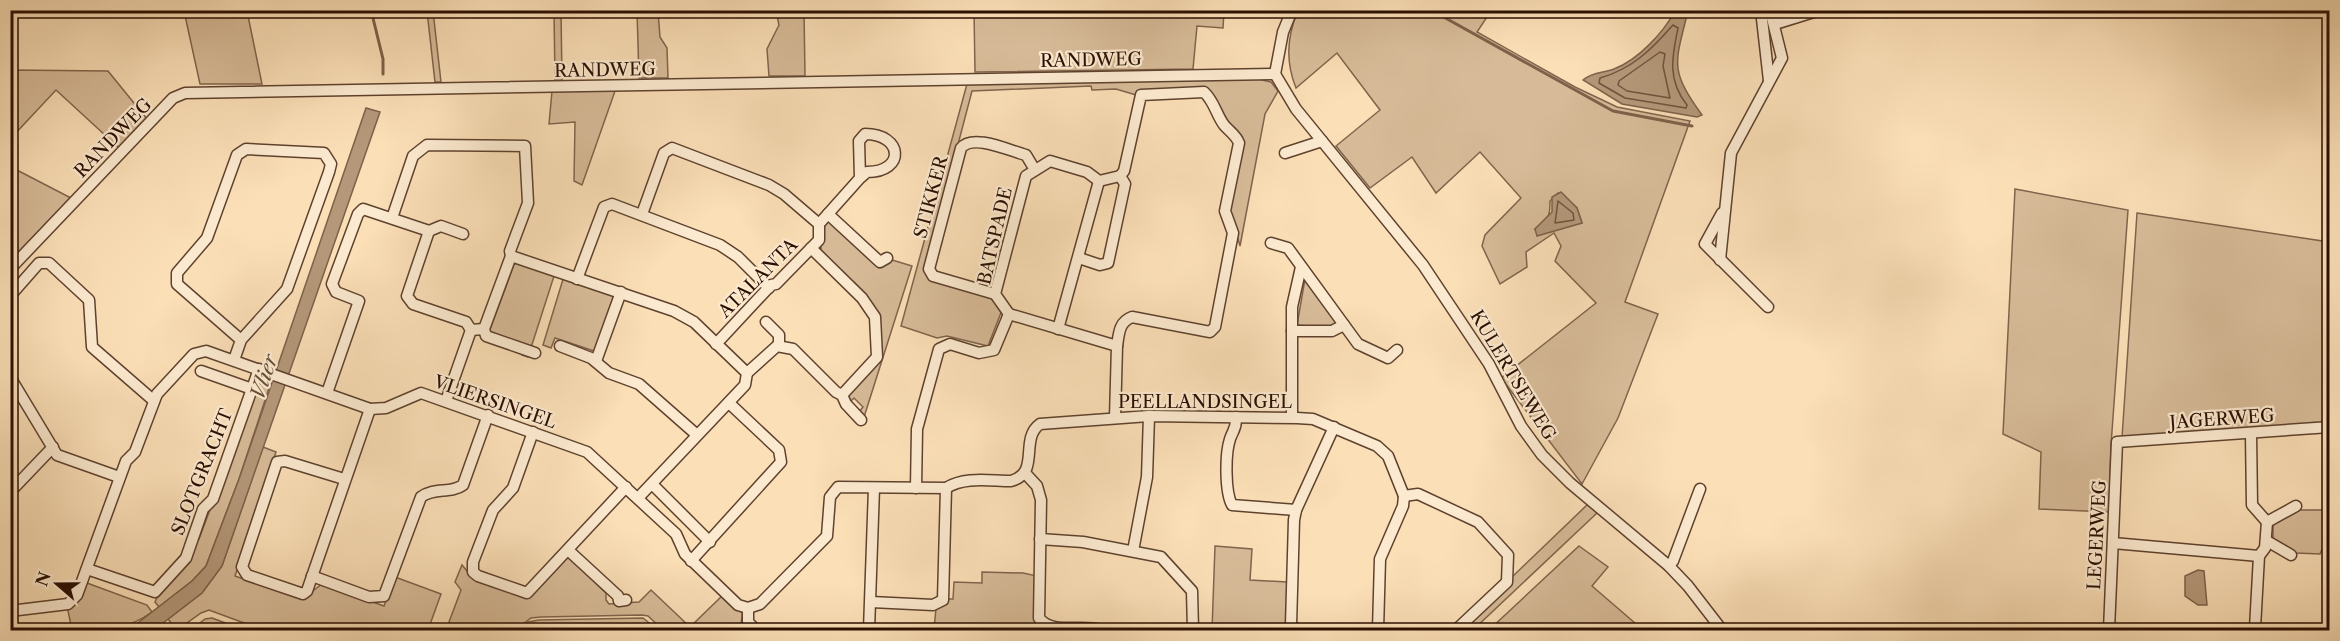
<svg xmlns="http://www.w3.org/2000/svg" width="2340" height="641" font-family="'Libre Caslon Text',serif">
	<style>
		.green { fill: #d7bb98; stroke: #80644c; stroke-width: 1.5; fill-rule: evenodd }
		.water { fill: #b49879; stroke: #7d6149; stroke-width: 1.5 }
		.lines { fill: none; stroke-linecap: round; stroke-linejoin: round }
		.shore { stroke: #6f533d; stroke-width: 1.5 }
		.stream { stroke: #7d6149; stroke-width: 3 }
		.street-casing { stroke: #5e422e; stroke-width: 13 }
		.street { stroke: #fcead0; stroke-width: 10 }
		.labels { text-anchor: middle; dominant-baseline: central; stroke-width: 4.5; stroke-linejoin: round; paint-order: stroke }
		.street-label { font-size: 18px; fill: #2a0e01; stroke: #fcead0 }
		.water-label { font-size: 20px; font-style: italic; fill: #684c37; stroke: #fcead0 }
	</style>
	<rect width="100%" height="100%" fill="#fbdfb7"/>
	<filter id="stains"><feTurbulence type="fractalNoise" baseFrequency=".00333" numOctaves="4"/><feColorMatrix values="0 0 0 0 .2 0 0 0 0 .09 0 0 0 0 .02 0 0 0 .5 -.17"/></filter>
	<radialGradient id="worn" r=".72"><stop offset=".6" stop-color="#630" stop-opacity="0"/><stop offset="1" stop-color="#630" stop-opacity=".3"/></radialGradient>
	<g class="green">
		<path d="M184,11H247L262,84H200Z"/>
		<path d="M427,11H433L441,82H435Z"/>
		<path d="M554,11H561L562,80H555Z"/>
		<path d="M637,11H658L660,37L667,48L668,78H639Z"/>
		<path d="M776,11H804L805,76H769L767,49L779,25Z"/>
		<path d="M974,11V10L1224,11L1223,28L1197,26L1193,69L975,72Z"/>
		<path d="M1298,11H1491L1477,32L1575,87L1617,107L1690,121L1625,302L1658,314L1618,418L1582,484L1501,378L1596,303L1555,261L1561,246L1554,233L1526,252L1527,267L1500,284L1482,246L1485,235L1521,198L1480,152L1436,193L1412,157L1370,188L1336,146L1380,110L1337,53L1296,88C1285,61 1287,36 1298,11ZM1558,193L1577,208L1582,223L1549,232L1535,229C1549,217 1550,218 1550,201Z"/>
		<path d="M11,70L108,71L147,119L119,148L56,90L11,138Z"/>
		<path d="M1258,79L1271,82L1278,91L1265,114L1240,246L1230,211L1242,147L1208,94L1136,95L1116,89L1092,90L1091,86L972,91L925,270L995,297L1002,310L988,346L947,336L937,338L901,326L967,84Z"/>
		<path d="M552,91H615L582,185L574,181L575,122L549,124Z"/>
		<path d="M11,167L71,198L11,260Z"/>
		<path d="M2015,189L2128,210L2111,445L2109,512L2039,509L2041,452L2003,434Z"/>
		<path d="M2137,213L2329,242V424L2122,438Z"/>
		<path d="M828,217L872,260L889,259L912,266L864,417L859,412L863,407L854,398L850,402L849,395L881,357L880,319L821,255V226Z"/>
		<path d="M516,259L555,273L528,357L522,355L525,347L489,332Z"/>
		<path d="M564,276L616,295L594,351L555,338L551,348L543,345Z"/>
		<path d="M1305,279L1337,323L1328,328L1297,325Z"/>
		<path d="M265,376L272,379L239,479L206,566L192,581L159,607L155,602L157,597L199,539L258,381Z"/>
		<path d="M263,447L276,452L235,576L302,599L322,584L384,606L395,577L441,594L428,630H263L209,610L201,613L177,630L168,619L202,593L222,566Z"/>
		<path d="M1588,504L1597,513L1473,630H1463L1511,578Z"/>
		<path d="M2299,510H2327L2329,547H2323L2320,554L2296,553L2273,540V524Z"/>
		<path d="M1215,546L1252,549L1250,580L1287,582L1286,630H1212Z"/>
		<path d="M1579,546L1608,567L1592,586L1643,630H1489Z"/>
		<path d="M566,555L606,593V600L609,604L639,602L651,590L690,627L722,596L743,609L741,624L747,630H663L648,616L642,615L541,617L531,618L515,630H446L461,590L455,582L462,565L473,578L527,596Z"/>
		<path d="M982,572L1023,573L1037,576V624L1032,630H934L936,608L946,599H953L954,582L982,583Z"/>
		<path d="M87,583L147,605L152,612C126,631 103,630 72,630L67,606L79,599Z"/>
		<path d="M212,618L244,630H220L208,626L203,630H191L205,619Z"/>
		<path d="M643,618L658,630H521L528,622L539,620Z"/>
	</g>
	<g class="water">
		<path d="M1675,11H1688C1675,64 1669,69 1702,115L1697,117L1622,104L1583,80C1592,72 1603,73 1614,69C1638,60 1663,33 1675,11Z"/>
		<path d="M366,108L380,112L222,566L202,593L154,630H116L135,625L192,581L206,566L239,479Z"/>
		<path d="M1561,192L1577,208L1582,223L1537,236L1535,229L1552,212V197Z"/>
		<path d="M2198,570L2204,571L2207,605H2198L2185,596V576Z"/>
	</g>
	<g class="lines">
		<g class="shore">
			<path d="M1673,25L1678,28C1672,57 1667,80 1687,105L1686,108L1625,98L1599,83L1600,78C1632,69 1651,50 1673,25Z"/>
			<path d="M1660,52L1665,54L1663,66L1670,98L1627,91L1618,85L1619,81Z"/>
			<path d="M1558,201L1573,213L1574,220L1555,223Z"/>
		</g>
		<g class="stream">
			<path d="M371,10L383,59V74"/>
			<path d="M1431,10L1613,111L1692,126"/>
		</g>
		<g class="street-casing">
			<g id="street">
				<path d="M1761,10L1769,81"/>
				<path d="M1775,24L1817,11"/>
				<path d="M1275,74L1296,109L1423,265L1489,364L1521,426L1542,455L1570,483L1669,566L1688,586L1722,630"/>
				<path d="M1275,74L1283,32L1292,10"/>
				<path d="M1285,153L1322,141"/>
				<path d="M1722,213L1705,244L1768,307"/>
				<path d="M642,214L664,153L672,148L769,185L784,194L819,224V240L776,284L771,285L716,344"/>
				<path d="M828,214L880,262L887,258"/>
				<path d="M392,218L413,156L427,145L525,146L528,203L510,251L511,256"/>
				<path d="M819,224L860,178L859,141L865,134C903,134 906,172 867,172L860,178"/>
				<path d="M429,231L441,226L463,234"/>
				<path d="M1271,243L1288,248L1358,344L1388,358L1397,350"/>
				<path d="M1079,258L1100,265L1108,263L1125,184L1120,176"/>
				<path d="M1720,260L1731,153L1782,58L1770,10"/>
				<path d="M10,269L173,98L185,93L1275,74"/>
				<path d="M577,279L604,207L612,204L720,245L738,257L769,288"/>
				<path d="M995,294L933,276L929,269L961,148C973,133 1010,151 1026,155L1035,170"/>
				<path d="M10,296L39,263H49L89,300L92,347L153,400"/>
				<path d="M1009,314L995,294L1026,176L1050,161L1087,172L1099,181L1120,176L1124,171L1141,95L1204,92C1214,101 1216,114 1224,125C1230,132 1236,135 1239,143L1225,211L1233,233L1215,327L1210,332L1132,317C1119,322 1119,333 1117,346"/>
				<path d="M766,322L779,335V346"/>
				<path d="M1058,329L1099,181"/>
				<path d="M1292,331H1332L1344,325"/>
				<path d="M560,346L591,358L609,373L639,384L697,435"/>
				<path d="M535,353L486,336L484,329L511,256L674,311L694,322L747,373L745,385L638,498"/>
				<path d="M234,360L241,340L287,289L329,172L331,164L324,153L246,149L237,155L207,238L177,273V284L241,340"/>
				<path d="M596,361L621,292"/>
				<path d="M201,371L252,389"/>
				<path d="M747,373L777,346L793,349L836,392L842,395L877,357L875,317L862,298L811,248"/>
				<path d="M10,377L57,455L119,477"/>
				<path d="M327,393L359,301L336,292L332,284L358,214L363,209L429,231L407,296L413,304L466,322L471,330L484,329"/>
				<path d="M842,395L846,404L861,420"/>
				<path d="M446,401L471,330"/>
				<path d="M1236,417C1237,428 1233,430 1230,439C1225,454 1225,492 1232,505L1296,510"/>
				<path d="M1292,417V307L1301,267"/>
				<path d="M533,432L513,488L493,510L473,562V572L478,576L527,593L626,487"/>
				<path d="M2251,434L2252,505L2267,522"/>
				<path d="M1025,473L1037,486L1041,500L1039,618C1051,635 1083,624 1101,630"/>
				<path d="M344,479L285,461L277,462L242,567L247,575L303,594L307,591L370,409"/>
				<path d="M652,484L710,542"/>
				<path d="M916,488L917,429L939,349L950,344L979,353L994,350L1009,314L1117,346L1115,418"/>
				<path d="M10,492L53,447"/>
				<path d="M1404,496L1418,494L1478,522L1508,555L1507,582L1456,630"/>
				<path d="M2329,508H2330"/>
				<path d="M2267,522L2296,506"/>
				<path d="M1040,539L1083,542L1161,557L1192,591L1193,630"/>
				<path d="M2267,541L2291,555"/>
				<path d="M2113,543L2259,556"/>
				<path d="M568,550L618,596L619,601L626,600"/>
				<path d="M1133,551L1147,477L1149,416"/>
				<path d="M691,561L781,462L779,450L729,403"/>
				<path d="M1669,566L1673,561L1700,489"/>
				<path d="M87,569L155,592L186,558L203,509L213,499L259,369"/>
				<path d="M312,576L369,597L384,596L421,497C434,487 451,494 463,485L488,415"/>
				<path d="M871,602L933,605L943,600L946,488"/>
				<path d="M10,611L68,604L77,595L126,461L135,452L157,394L194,354L206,351L370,409L386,408L421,393L587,452L676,534L685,554L738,605L748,608"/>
				<path d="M756,630L748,622V608L760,604L827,536L830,497L838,487L946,488C965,476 990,481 1011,481C1041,473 1019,439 1040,424L1149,416L1297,418L1313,419L1377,446L1388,456L1404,496L1403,506L1380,559L1378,630"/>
				<path d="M869,630L874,488"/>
				<path d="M1298,630L1291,625L1294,520L1296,510L1334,427"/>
				<path d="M2109,630L2117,442L2330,427"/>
				<path d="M2258,630L2255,628L2259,556L2265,548L2267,522"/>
			</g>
		</g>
		<use href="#street" class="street"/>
	</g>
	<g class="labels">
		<g class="street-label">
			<text transform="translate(1091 60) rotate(-1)">RANDWEG</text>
			<text transform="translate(605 70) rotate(-1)">RANDWEG</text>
			<text transform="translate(113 138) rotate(-46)">RANDWEG</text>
			<text transform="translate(931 197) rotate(-75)">STIKKER</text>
			<text transform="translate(995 236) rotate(-77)">BATSPADE</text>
			<text transform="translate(758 278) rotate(-45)">ATALANTA</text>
			<text transform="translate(1513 375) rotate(59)">KULERTSEWEG</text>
			<text transform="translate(495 402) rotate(19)">VLIERSINGEL</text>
			<text x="1205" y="402">PEELLANDSINGEL</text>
			<text transform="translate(2222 419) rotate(-4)">JAGERWEG</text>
			<text transform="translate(202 472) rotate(-68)">SLOTGRACHT</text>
			<text transform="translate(2097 535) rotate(-87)">LEGERWEG</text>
		</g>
		<g class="water-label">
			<text transform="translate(264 377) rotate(-71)">Vlier</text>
		</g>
	</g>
	<rect width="2340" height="641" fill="none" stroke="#fbdfb7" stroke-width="36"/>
	<rect x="12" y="12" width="2316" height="617" fill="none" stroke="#2a0e01" stroke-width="3"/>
	<rect x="18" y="18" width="2304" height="605" fill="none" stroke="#2a0e01" stroke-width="1.5"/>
	<g transform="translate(57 584) rotate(290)" stroke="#fcead0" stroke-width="4.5" paint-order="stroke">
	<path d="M0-4.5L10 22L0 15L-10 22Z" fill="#2a0e01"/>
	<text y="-9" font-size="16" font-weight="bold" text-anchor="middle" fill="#2a0e01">N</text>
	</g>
	<rect width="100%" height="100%" filter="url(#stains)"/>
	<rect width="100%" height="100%" fill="url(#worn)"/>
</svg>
